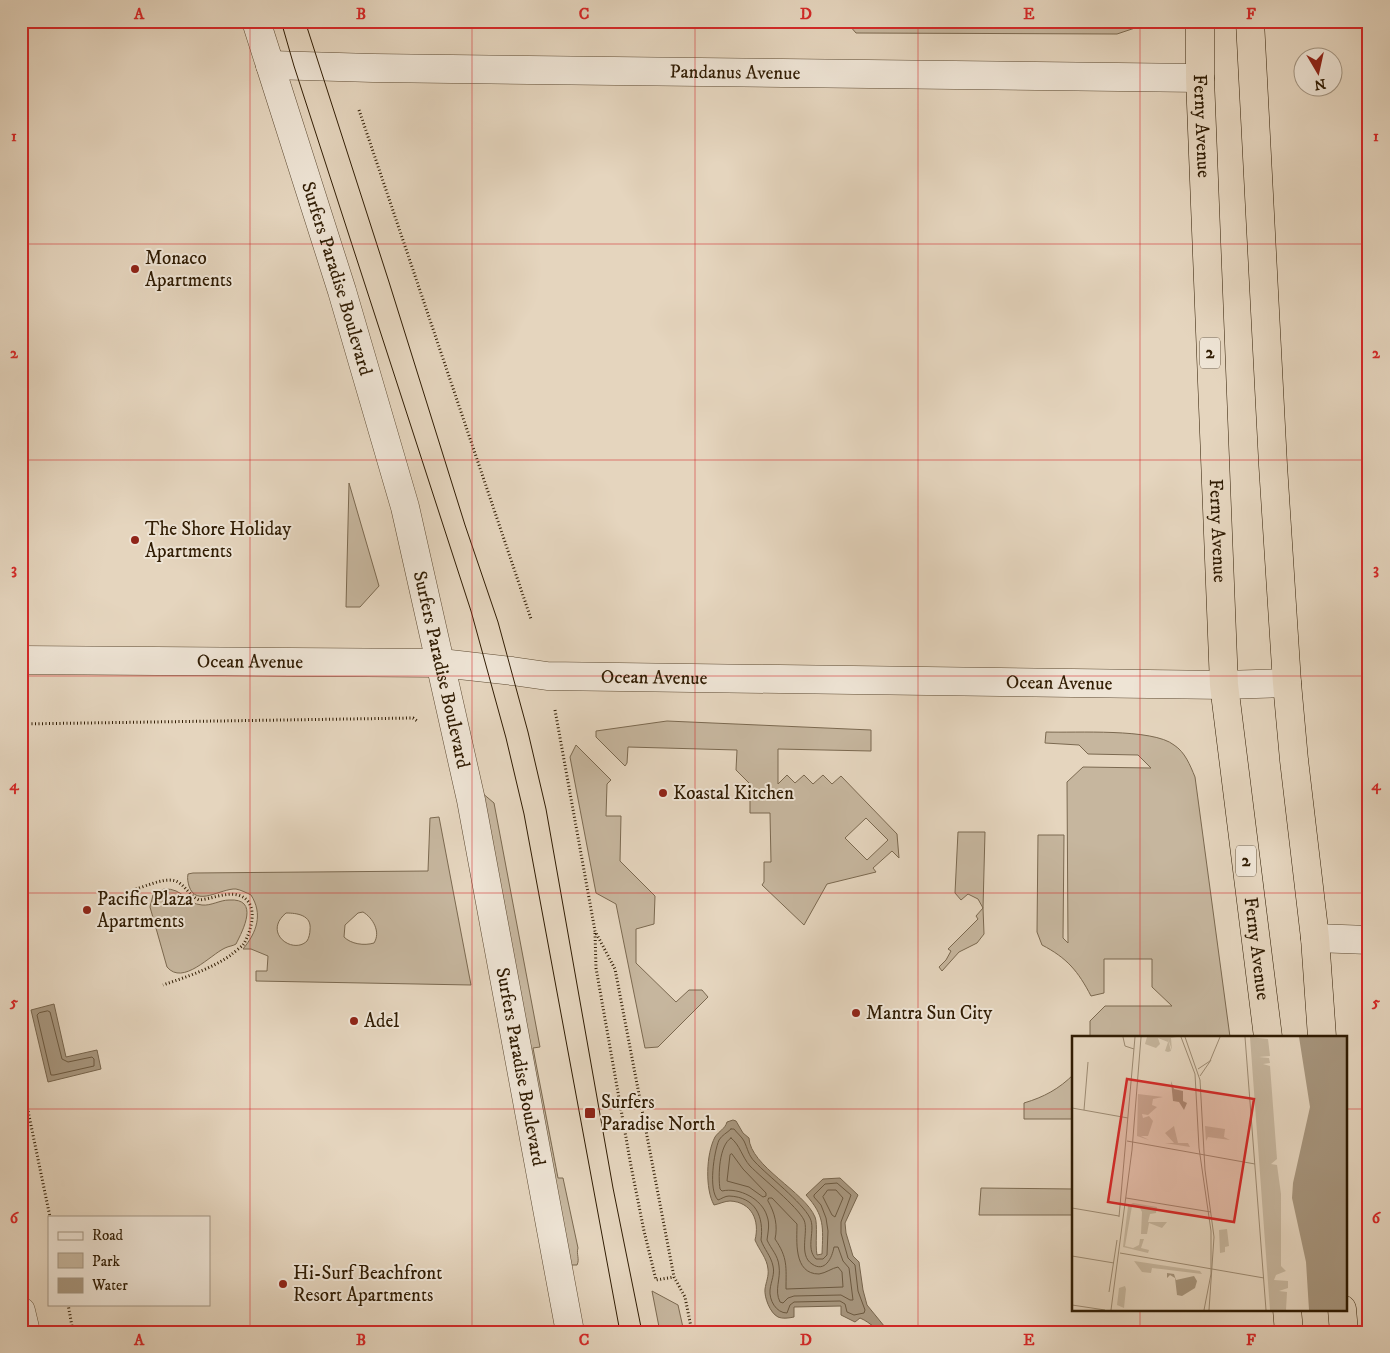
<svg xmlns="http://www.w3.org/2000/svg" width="1390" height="1353" font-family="'IM FELL DW Pica',serif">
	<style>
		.green { fill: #c6b69e; stroke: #7b6950; fill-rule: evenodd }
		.water { fill: #a7967e; stroke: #77654d }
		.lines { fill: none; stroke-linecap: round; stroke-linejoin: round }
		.shore { stroke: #6c5940; stroke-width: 1 }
		.minor-casing { stroke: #5d4a32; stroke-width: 29 }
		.tertiary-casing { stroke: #5d4a32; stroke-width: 29 }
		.trunk-casing { stroke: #301c03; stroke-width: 29 }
		.path { stroke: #301c03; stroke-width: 3; stroke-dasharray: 1 2.5; stroke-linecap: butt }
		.minor { stroke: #eee4d5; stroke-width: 28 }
		.tertiary { stroke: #eee4d5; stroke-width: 28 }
		.trunk { stroke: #e5d5be; stroke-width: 28 }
		.tram { stroke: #301c03; stroke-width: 1 }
		.grid { fill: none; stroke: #d62828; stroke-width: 1; stroke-opacity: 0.55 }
		.poi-dot { fill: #8f2418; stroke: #eee4d5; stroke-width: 2 }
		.labels { text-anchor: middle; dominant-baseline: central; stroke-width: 4; stroke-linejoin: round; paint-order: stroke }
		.shield { fill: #eee4d5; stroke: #695842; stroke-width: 1 }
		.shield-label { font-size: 18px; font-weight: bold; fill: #301c03 }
		.street-label { font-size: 19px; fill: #301c03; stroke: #eee4d5 }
		.poi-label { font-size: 19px; fill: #301c03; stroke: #eee4d5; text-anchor: start }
		.inset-road { fill: none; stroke: #9d8b73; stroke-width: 1 }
		.view { fill: #d62828; fill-opacity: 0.15; stroke: #d62828; stroke-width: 2.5 }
		.inset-edge { fill: none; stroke: #301c03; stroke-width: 2.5 }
		.neatline { fill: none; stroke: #d62828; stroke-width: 2 }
		.grid-label { font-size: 16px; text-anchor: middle; font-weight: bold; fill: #d62828 }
	</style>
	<rect width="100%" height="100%" fill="#e5d5be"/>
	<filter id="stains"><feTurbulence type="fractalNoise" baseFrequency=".004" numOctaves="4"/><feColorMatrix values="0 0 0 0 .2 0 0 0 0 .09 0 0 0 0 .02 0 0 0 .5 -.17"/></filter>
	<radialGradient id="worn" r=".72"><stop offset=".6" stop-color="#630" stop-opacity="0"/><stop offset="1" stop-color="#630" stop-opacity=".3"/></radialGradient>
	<g class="green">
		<path d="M602,21H796V26L602,25Z"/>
		<path d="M849,21H1146L1138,27L1117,34L856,33L849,25Z"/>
		<path d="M349,483L379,586L360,607H346Z"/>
		<path d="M667,721L871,730V751L778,749V784L787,775L795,783L804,775L813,784L823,775L832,784L841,776L897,834L899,858L892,851L873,868L876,872L827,884L804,925L762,885L764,882V862H771L770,813H750V784L736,770L737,750L628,747L627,763L625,766L596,737V731ZM866,818L888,840L867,860L845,838Z"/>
		<path d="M1046,732C1075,733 1153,728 1174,745C1185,752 1190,765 1195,777L1230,1037H1090V1021L1105,1006H1172L1152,987V959H1104V993L1091,996C1078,971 1067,958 1042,945L1037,932L1038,835H1064L1063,938L1068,943L1067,782L1083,767L1151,768L1138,755L1088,754L1079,745L1045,743Z"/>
		<path d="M576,745L611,780L607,784L606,816H621L620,861L655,896L654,924L636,929V963L676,1002L689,990H702L708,997L658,1047L645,1048L616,904L596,893L570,757Z"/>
		<path d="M481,792L494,803L540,1047L533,1048L558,1178H563L578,1248C576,1254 580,1259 577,1265H572L570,1263Z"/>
		<path d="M439,817L471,985L256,981V971H267L268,956L251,949H243C257,932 263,914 251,895C247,893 241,890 236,889C221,888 196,908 189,886C188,882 187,879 188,874L193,873L428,871L430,818ZM363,912C373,918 381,932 374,943C364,946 351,944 344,937L345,925L358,913ZM286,913C297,913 312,915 310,930C310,933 309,938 307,941C293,955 262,933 286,913Z"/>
		<path d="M958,832H985L983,908L984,934L977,943L959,952L942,971L939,967L946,960L951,951L948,949L978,919L976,916L983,908L978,899L968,894L961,900L955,893Z"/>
		<path d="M164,889C184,888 185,904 202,905C211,906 220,900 229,900C260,898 243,930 236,944C233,946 229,946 225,948C210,955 183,986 167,967L150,907L153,895Z"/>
		<path d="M1074,1074V1119H1024V1103C1044,1097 1059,1089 1074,1074Z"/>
		<path d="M981,1188L1074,1189V1214L1071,1215H979Z"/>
		<path d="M652,1291L678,1305L684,1332H660Z"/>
	</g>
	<g class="water">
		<path d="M54,1004L66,1057L97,1050L101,1069L48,1082L31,1010Z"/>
		<path d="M733,1120L736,1121L743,1133L749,1138C750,1166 805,1192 815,1217C818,1224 815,1245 817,1255L822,1254C823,1227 825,1216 806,1195L823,1179L840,1178L858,1195L845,1223L846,1233L853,1256L859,1262L863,1290L867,1305L889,1332C876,1332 872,1323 860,1318L855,1322L841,1315V1306L794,1307V1317C789,1318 783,1319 778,1317C770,1313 764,1297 765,1289C766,1282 769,1276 768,1269C767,1258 759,1250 755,1240C760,1221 752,1202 730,1201C725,1201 719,1204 714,1205C705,1189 706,1154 715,1137C719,1131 725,1129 727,1122Z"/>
	</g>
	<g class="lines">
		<g class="shore">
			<path d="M48,1011L50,1012L62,1059L68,1062L92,1057L94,1059V1066L54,1075H51L37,1015L39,1013Z"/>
			<path d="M731,1129H734C737,1133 742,1137 744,1141C748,1149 748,1155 755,1162C768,1176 802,1202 810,1218C816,1230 805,1248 816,1259H823L827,1255L828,1231L826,1218L821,1205L814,1197V1195L825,1184L837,1183L851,1195L841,1222V1233L848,1258L855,1265L858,1291L865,1310L864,1313L854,1315L847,1312L845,1304L840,1301L794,1302L790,1305L787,1313C776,1313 769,1300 770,1290C771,1281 775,1274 773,1266C771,1256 764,1249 761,1240C764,1217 756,1197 729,1196C725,1196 721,1199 718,1200C708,1190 714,1152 719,1140C722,1135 727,1133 731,1129Z"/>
			<path d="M731,1138C740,1145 742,1157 750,1166C763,1179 797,1206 804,1220C809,1231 798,1255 812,1264C825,1273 832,1258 834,1247H838L843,1261L849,1268L853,1300H850L841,1295L794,1296L788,1298L783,1303L780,1302C774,1290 781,1279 779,1266C778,1255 771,1249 767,1240C768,1232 770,1224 767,1216C762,1199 739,1187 722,1191L720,1189C718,1176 719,1145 731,1138Z"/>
			<path d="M732,1154L743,1169L766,1193V1196L763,1197L749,1187L727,1181L730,1155Z"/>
			<path d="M828,1190H836L843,1198L835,1217L832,1215L823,1197Z"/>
			<path d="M769,1198H772L797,1224C797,1240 793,1274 819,1274C826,1273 832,1268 838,1267L842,1272L843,1287L786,1289C786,1267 788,1258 775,1239C778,1226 775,1213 768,1201Z"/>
		</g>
		<g class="minor-casing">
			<g id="minor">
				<path id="s1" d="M270,65L373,68L1200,78"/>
				<path id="s2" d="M21,660L441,663L512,671L547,676L1224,685L1287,683"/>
				<path d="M1315,938L1369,940"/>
				<path d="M21,1311L26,1332"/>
			</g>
		</g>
		<g class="tertiary-casing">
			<g id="tertiary">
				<path id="s3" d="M256,21L342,291L405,507L471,800L570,1332"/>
			</g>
		</g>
		<g class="trunk-casing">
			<g id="trunk">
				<path id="s4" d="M1200,21V78L1224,685L1268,1037"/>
				<path d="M1250,21L1273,465L1287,683L1294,760L1315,938L1322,1037"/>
				<path d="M1287,1309L1289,1332"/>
				<path d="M1342,1309L1344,1332"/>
			</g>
		</g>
		<g class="path">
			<path d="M359,110L531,619"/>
			<path d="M555,710L595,931L615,969L674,1277L685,1297L692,1332"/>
			<path d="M21,724L413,718L417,721"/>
			<path d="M136,889C147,886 167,876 178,882C186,887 190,896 199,900C211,899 226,892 238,895C260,901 252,931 243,945C240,948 234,952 231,955C211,969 186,977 163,985"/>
			<path d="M595,933L596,968L631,1166L644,1231L656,1280L674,1277"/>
			<path d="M21,1077L50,1217"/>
			<path d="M68,1304L73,1332"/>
		</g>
		<use href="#minor" class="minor"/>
		<use href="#tertiary" class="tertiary"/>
		<use href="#trunk" class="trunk"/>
		<g class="tram">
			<path d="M281,21L294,66L471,611L506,738L524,814L620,1332"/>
			<path d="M305,21L389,282L465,525L498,622L528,732L546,809L613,1188L642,1332"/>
		</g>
	</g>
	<path class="grid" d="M250,21V1332M472,21V1332M695,21V1332M918,21V1332M1140,21V1037M21,244H1369M21,460H1369M21,676H1369M21,893H1369M21,1109H1074M1346,1109H1369M1140,1309V1332"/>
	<g class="poi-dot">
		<circle cx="135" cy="269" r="5"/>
		<circle cx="135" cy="540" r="5"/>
		<circle cx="663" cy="793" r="5"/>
		<circle cx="87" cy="910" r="5"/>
		<circle cx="856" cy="1013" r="5"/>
		<circle cx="354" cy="1021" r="5"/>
		<rect x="584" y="1107" width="12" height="12" rx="2.5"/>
		<circle cx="283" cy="1284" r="5"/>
	</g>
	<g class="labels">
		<g class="shield">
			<rect x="1200" y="337.5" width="20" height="31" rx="4"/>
			<rect x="1236" y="845.5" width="20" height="31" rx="4"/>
		</g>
		<g class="shield-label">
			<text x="1210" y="353">2</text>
			<text x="1246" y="861">2</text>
		</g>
		<g class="street-label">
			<text stroke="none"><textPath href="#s1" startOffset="465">Pandanus Avenue</textPath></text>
			<text stroke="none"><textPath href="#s4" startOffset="105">Ferny Avenue</textPath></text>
			<text stroke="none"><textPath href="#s3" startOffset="270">Surfers Paradise Boulevard</textPath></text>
			<text stroke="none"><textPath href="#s4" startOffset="510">Ferny Avenue</textPath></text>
			<text stroke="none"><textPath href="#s2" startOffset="229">Ocean Avenue</textPath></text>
			<text stroke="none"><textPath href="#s3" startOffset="675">Surfers Paradise Boulevard</textPath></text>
			<text stroke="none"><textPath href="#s2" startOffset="634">Ocean Avenue</textPath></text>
			<text stroke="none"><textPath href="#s2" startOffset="1039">Ocean Avenue</textPath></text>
			<text stroke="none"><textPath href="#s4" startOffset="930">Ferny Avenue</textPath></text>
			<text stroke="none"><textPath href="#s3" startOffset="1080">Surfers Paradise Boulevard</textPath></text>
		</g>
		<g class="poi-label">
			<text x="145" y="258">Monaco<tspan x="145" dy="22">Apartments</tspan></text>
			<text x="145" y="529">The Shore Holiday<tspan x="145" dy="22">Apartments</tspan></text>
			<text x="673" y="793">Koastal Kitchen</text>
			<text x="97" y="899">Pacific Plaza<tspan x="97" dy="22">Apartments</tspan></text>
			<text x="866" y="1013">Mantra Sun City</text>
			<text x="364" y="1021">Adel</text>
			<text x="601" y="1102">Surfers<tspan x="601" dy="22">Paradise North</tspan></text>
			<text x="293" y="1273">Hi-Surf Beachfront<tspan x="293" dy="22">Resort Apartments</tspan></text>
		</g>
	</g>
	<g transform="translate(1072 1036)">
		<rect width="275" height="275" fill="#e5d5be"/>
		<path d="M75,1H105L99,2L100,14L96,3L99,15L96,16L93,15L96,6L86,2L88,8L84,12L73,8ZM178,1L196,3L198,20L187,21L197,22L198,27L191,28L198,30L205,123L199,128L205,129L209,158V230L214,235L204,239L202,244L216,245V252L207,255L215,256L214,274H198ZM66,58L91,61L81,63L80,69L85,71L76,79L70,78L71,82L77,80L81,85L76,100H69L77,104L65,100ZM102,90L106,107H116L118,111L93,107H102L93,97ZM133,90L153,93L152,101L158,104L136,101L134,105ZM61,167L85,171L84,177L78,178L76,186H95L90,192L77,187L75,198H69L70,176L67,170H60L53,210L61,212L67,209L68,203H72L69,212L77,214L76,217L51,211L56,170ZM155,193L157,210L153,211V216L148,217L147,194ZM62,225L128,235L130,238L89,233L80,232L79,237L70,236ZM53,250L54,253L52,272L45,269L47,252Z" fill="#c6b69e"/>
		<path d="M227,1H275V274H237L234,226L220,162L221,147L238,71ZM99,45L102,53L111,55V65L115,67L112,74L107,66L101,65ZM95,237L102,238L104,244L122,240L125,245L123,252L110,260L105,259L103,242L98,239L95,242Z" fill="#a7967e"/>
		<path class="inset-road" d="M51,1L53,10L62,13M109,1L123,38L127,112L139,195V238L132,274M113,1L128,44L133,134L142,201L137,274M173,1L194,274M126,33L138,25L148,1M128,40L139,24M0,72L56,82M12,74L16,26M55,105L183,128M54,162L139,176M0,172L47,180M47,181L63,1M48,217L192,242M0,220L42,227M37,256L45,204M0,269L33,274M39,274L60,114L69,1"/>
		<path class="view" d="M55,43L182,63L162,186L36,166Z"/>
		<rect width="275" height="275" class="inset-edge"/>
	</g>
	<rect width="1390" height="1353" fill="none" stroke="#e5d5be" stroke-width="55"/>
	<rect x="48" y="1216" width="162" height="90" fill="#eee4d5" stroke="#a29481"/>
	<rect x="58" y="1232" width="25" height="8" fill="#eee4d5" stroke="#a29481"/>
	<text x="92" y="1240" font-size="15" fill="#301c03">Road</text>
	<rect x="58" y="1253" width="25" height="15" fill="#c6b69e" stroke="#a29481"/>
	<text x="92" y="1266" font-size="15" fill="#301c03">Park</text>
	<rect x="58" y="1278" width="25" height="15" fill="#a7967e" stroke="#a29481"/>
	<text x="92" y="1290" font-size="15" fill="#301c03">Water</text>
	<g transform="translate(1318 72) rotate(171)"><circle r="24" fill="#eee4d5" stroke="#a29481"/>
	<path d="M0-4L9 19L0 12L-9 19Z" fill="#8f2418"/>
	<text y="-8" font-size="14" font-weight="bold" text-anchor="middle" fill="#301c03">N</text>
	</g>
	<rect x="28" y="28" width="1334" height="1298" class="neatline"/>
	<g class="grid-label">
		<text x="139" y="19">A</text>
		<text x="361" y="19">B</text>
		<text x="584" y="19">C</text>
		<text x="806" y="19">D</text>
		<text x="1029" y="19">E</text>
		<text x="1251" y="19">F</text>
		<text x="14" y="141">1</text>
		<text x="1376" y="141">1</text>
		<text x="14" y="358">2</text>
		<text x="1376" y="358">2</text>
		<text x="14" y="574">3</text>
		<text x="1376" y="574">3</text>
		<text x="14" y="790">4</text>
		<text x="1376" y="790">4</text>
		<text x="14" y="1007">5</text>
		<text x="1376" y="1007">5</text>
		<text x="14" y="1223">6</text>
		<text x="1376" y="1223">6</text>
		<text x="139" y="1345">A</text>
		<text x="361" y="1345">B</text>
		<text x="584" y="1345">C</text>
		<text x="806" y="1345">D</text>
		<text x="1029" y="1345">E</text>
		<text x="1251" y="1345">F</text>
	</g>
	<rect width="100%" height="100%" filter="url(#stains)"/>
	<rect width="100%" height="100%" fill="url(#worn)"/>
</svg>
